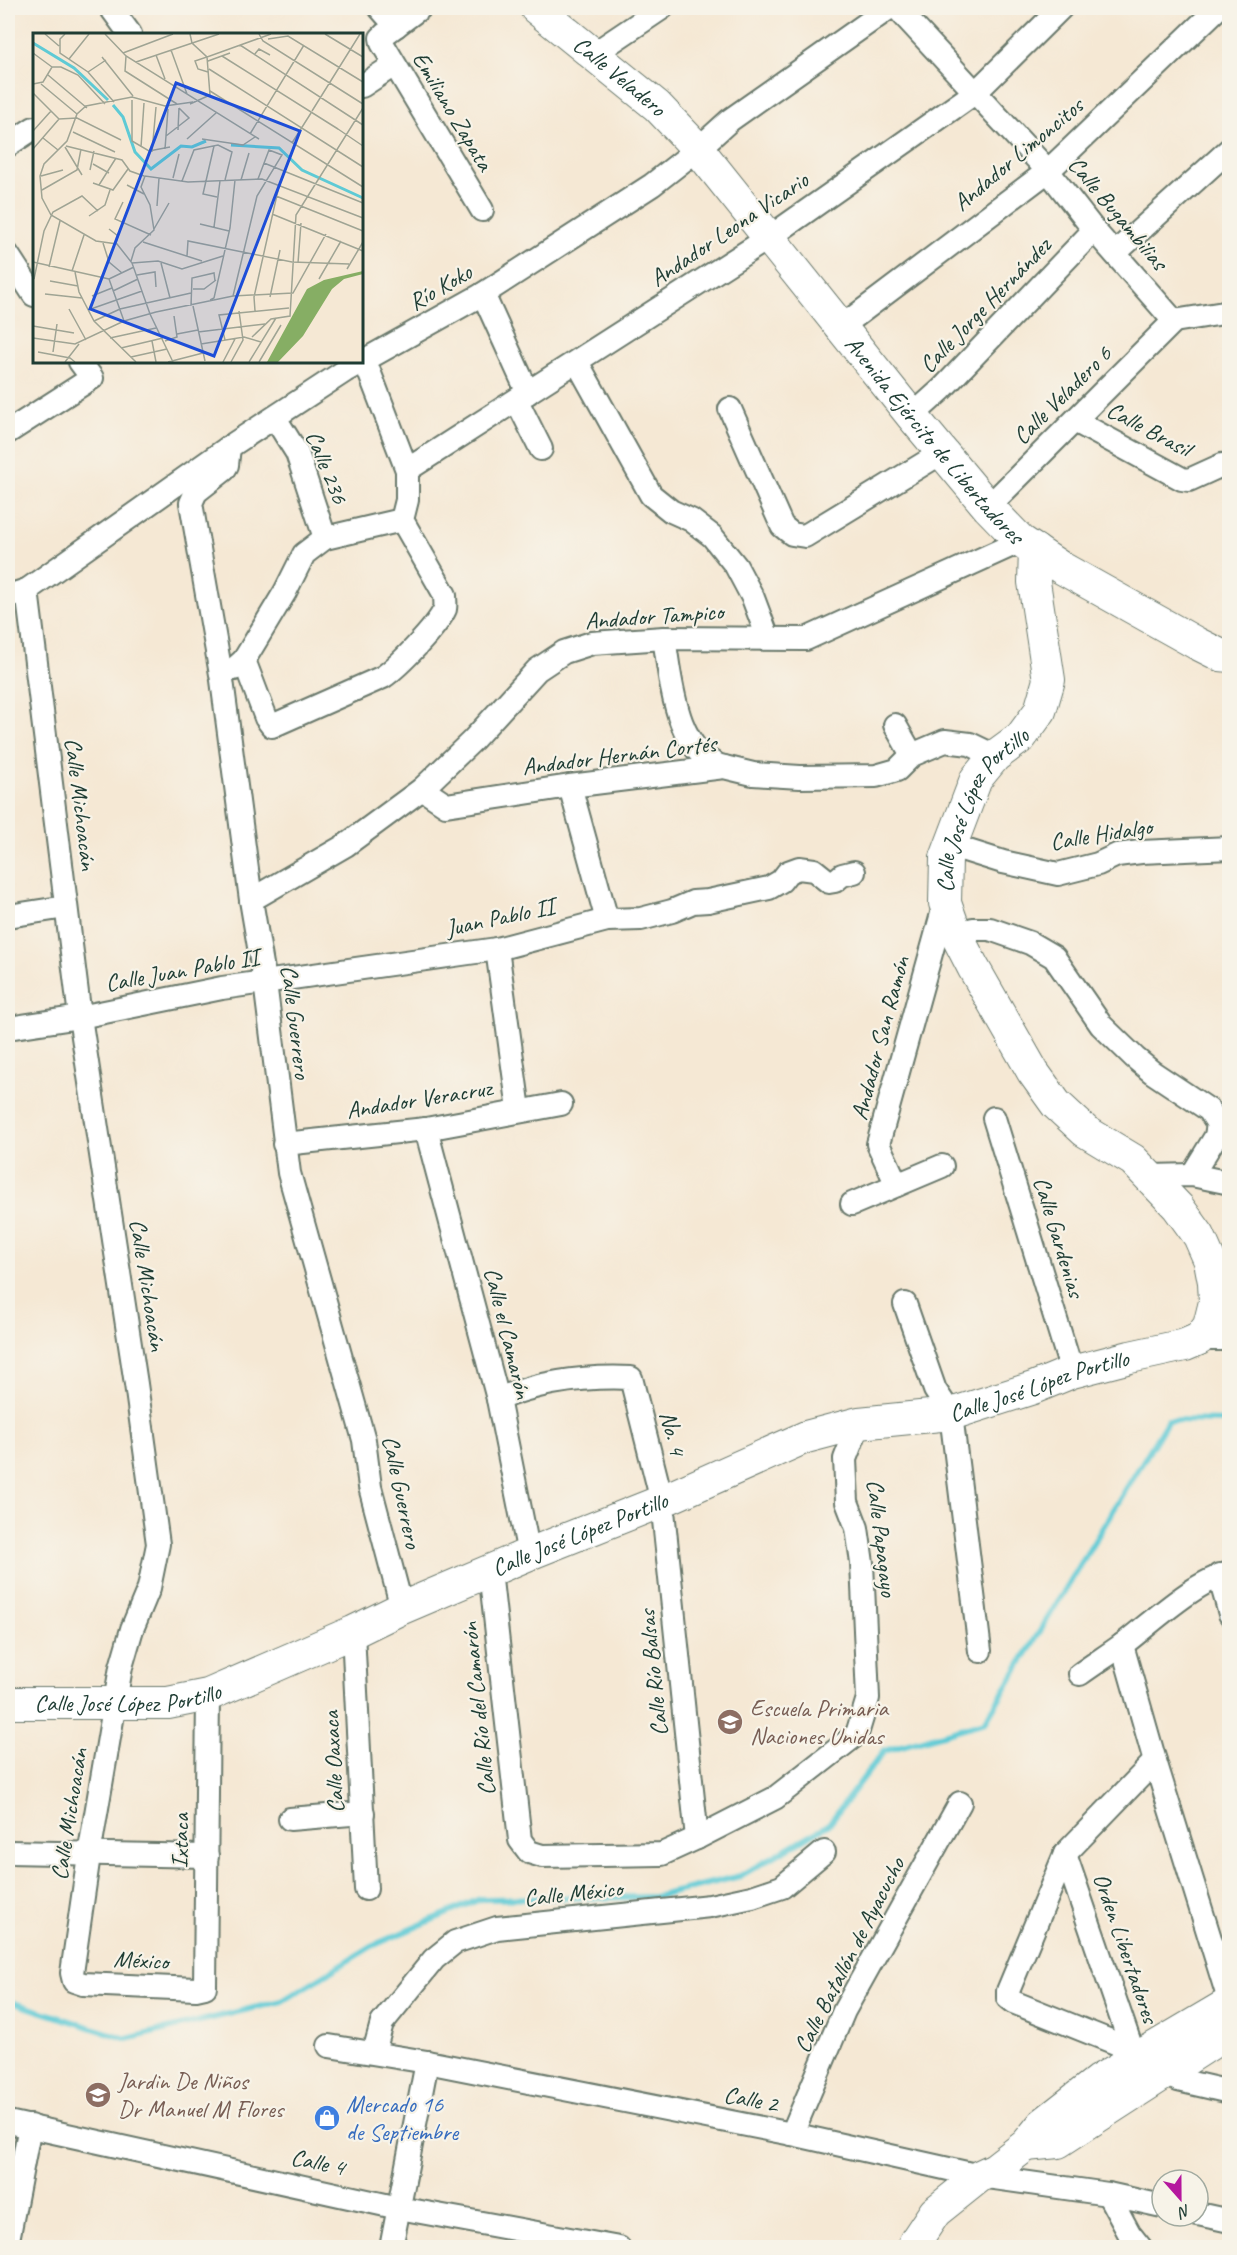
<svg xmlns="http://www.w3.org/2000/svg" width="1237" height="2255" font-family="Caveat,sans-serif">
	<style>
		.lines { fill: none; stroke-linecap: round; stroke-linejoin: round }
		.stream { stroke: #5ecad5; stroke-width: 6 }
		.street-casing { stroke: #6a796c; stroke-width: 26 }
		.secondary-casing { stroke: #6a796c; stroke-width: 34 }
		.street { stroke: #fff; stroke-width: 22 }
		.secondary { stroke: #fff; stroke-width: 32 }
		.labels { text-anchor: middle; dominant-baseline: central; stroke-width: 4.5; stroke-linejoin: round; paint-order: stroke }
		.street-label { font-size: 24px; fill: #1f3d34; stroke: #f7f3e8 }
		.education-label { font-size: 24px; fill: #785e54; stroke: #f7f3e8; text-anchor: start }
		.shop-label { font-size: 24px; fill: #366cbe; stroke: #f7f3e8; text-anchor: start }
		.inset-river { fill: none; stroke: #5ecad5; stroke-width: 3 }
		.inset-road { fill: none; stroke: #9fa494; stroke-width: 1.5 }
		.view { fill: #1d4ed8; fill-opacity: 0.15; stroke: #1d4ed8; stroke-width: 3 }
		.inset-edge { fill: none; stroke: #1f3d34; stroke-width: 3 }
	</style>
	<rect width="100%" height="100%" fill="#f7f3e8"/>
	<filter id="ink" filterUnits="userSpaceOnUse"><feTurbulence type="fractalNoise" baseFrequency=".0167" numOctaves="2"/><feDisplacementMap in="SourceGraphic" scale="12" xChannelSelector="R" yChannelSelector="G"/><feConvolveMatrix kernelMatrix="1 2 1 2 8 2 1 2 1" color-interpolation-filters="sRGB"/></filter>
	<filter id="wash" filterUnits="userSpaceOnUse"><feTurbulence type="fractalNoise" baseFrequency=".008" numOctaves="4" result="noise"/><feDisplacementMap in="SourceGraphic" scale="24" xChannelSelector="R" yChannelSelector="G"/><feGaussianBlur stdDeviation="1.35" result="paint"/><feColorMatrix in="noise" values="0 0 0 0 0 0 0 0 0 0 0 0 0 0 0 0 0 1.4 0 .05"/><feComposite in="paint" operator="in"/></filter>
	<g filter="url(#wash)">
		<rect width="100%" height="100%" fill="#f5e8d4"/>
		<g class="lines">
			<path class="stream" d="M8,2001L127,2039L282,2001L372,1946L480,1899L655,1897L740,1876L828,1825L884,1751L985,1722L1168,1420L1230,1421"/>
		</g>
	</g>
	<g filter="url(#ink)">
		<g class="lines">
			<g class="street-casing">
				<g id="street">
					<path d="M111,8L130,34"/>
					<path d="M380,8L396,26"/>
					<path d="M420,8L385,34L381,38L382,43L482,210"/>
					<path d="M897,8L1048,171L1094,230L1174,321"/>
					<path d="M595,53L662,8"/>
					<path d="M362,86L394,65"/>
					<path d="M8,145L34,128"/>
					<path d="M1115,253L1230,149"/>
					<path d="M8,255L34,295"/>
					<path d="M483,294L528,393"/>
					<path d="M1174,321L1230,312"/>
					<path d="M841,327L1048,171L1218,8"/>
					<path d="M577,362L651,495L671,511L691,520L712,536L736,566L753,598L768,638"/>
					<path d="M517,401L541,449"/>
					<path d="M730,409L782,526L792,534L805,536L943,452"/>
					<path d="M912,416L942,389L1094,230"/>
					<path d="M275,418L297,453L325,538"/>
					<path d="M1075,421L1182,479L1189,480L1222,465L1230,471"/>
					<path d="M8,432L92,378L80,362"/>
					<path d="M229,447L227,465L224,470L196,492L191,503L222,680L251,900L265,982L289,1173L364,1440L370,1487L402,1608"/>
					<path d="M407,470L770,237L976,92L1061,8"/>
					<path d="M988,507L1174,321"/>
					<path d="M27,590L80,1017L136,1384L158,1544L149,1588L132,1629L121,1667L89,1855L72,1973L74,1981L83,1984L196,1989L205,1987L208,1695"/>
					<path d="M8,596L27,590L229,447L345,371L483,294L652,185L698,149L730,120L889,8"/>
					<path d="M664,638C671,679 675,754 724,767"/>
					<path d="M244,660L266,718L272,726L383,677C399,666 437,627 445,609C446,605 445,600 445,595L402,520L407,500V470L365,361"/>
					<path d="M234,669L244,660L285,592L304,554L325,538L402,520"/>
					<path d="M895,725L912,755"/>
					<path d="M570,786L607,920"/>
					<path d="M422,789L446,805L570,786L724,767L753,774L800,777L876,776L897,770L912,755L945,741L970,744L995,756"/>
					<path d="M949,845L1003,862L1058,874L1098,864L1117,855L1141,852L1230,848"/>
					<path d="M251,900L346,845L422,789L473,740L537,670L564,652L592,643L664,638L806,639L1021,541"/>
					<path d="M8,916L66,907"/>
					<path d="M956,934L973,929H990L1030,943L1054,957L1101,1025L1135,1058L1152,1072L1209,1110L1218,1124L1216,1136L1192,1175"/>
					<path d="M497,949L519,1110"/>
					<path d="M8,1028L80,1017L222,988L497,949L607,920L641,919L672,911L693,902L708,901L769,888L781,881L788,872L799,868L814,870L829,882L835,881L842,875L854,872"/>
					<path d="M994,1118L1072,1372"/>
					<path d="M426,1129L498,1399L529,1554"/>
					<path d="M284,1144L426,1129L561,1104"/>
					<path d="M1151,1176L1192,1175L1230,1183"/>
					<path d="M897,1185L878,1144L945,903"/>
					<path d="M852,1204L942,1166"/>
					<path d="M905,1304L935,1390L951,1414L980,1651"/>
					<path d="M1199,1339H1230"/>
					<path d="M498,1399C540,1382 586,1376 631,1378L662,1501L697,1838"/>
					<path d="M490,1571L520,1840L529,1852L542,1856L662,1854L697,1838L775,1798L857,1734L868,1698L862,1563L857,1528L847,1502L845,1459L859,1423"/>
					<path d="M1219,1575L1230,1614"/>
					<path d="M353,1632L366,1889"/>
					<path d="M1122,1645L1155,1761L1230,2003"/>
					<path d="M1080,1674C1094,1664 1108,1655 1122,1645C1150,1624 1196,1580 1230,1573"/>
					<path d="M290,1819L363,1813"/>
					<path d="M8,1852L207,1856"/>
					<path d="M1065,1854L1135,2058"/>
					<path d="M329,2046L427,2062L792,2134L980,2176L1108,2194L1162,2206"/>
					<path d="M1133,2050L1013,2002L1008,1998V1991L1065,1854L1155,1761"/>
					<path d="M374,2052L382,2023L434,1959L455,1942L497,1928L710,1906L752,1897L782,1887L824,1852"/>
					<path d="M1163,2073L1178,2080L1230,2092"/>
					<path d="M8,2122L399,2208L619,2248"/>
					<path d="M792,2134L844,2011L960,1803"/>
					<path d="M1108,2194L1129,2233L1141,2248"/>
					<path d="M1198,2214L1230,2221"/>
					<path d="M8,2240L30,2126"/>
					<path d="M391,2248L427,2062"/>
				</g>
			</g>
			<g class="secondary-casing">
				<g id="secondary">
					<path id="s1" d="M536,8L657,106L698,149L912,416L988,507L1021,541L1060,567L1196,643L1220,655L1230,656"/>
					<path id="s2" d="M8,1703H168L208,1695L353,1632L402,1608L529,1554L662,1501L806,1437L859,1423L951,1414L1033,1388L1072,1372L1130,1357L1185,1345L1199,1339L1209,1326L1215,1302L1214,1282L1210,1261L1199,1236L1178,1207L1133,1160L1085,1131L1056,1104L1033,1072L973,967L956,934L945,903L946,858L976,779L995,756L1021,737L1040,711L1049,680L1034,582L1035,550"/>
					<path d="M1026,2145L1058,2142L1230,2031"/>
					<path d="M914,2248L915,2242L935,2212L980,2176L995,2169L1026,2145L1043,2124L1098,2081L1230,2003"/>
				</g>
			</g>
			<use href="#street" class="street"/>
			<use href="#secondary" class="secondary"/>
		</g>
	</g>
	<defs>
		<g id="school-disc" transform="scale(1.35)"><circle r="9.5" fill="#8d6e63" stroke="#f7f3e8"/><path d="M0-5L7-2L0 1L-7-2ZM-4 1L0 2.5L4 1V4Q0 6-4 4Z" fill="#fff"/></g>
		<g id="shop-disc" transform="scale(1.35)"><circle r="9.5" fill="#3f7fe0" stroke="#f7f3e8"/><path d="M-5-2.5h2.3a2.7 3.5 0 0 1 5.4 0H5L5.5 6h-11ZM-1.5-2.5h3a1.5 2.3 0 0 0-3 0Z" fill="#fff"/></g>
	</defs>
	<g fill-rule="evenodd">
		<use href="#school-disc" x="730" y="1722"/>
		<use href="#school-disc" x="98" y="2095"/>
		<use href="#shop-disc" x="327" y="2118"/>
	</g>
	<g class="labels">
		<g class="street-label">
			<text stroke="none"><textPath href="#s1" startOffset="108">Calle Veladero</textPath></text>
			<text transform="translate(453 111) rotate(59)">Emiliano Zapata</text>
			<text transform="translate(1018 154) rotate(-40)">Andador Limoncitos</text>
			<text transform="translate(1118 213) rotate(50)">Calle Bugambilias</text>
			<text transform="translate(729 229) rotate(-34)">Andador Leona Vicario</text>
			<text transform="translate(440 287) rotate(-30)">Río Koko</text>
			<text transform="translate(985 305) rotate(-46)">Calle Jorge Hernández</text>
			<text transform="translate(1062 395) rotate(-45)">Calle Veladero 6</text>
			<text transform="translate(1149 429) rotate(28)">Calle Brasil</text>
			<text stroke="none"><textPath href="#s1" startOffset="590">Avenida Ejército de Libertadores</textPath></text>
			<text transform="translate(327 467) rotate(68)">Calle 236</text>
			<text transform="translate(654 616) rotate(-4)">Andador Tampico</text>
			<text transform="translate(619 755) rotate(-7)">Andador Hernán Cortés</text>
			<text transform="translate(81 804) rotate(83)">Calle Michoacán</text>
			<text stroke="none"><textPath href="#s2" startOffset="1900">Calle José López Portillo</textPath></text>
			<text transform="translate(1101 834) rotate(-9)">Calle Hidalgo</text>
			<text transform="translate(500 917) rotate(-12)">Juan Pablo II</text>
			<text transform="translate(182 970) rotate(-10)">Calle Juan Pablo II</text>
			<text transform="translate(296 1022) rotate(83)">Calle Guerrero</text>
			<text transform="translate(880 1038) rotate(-75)">Andador San Ramón</text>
			<text transform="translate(419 1099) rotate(-9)">Andador Veracruz</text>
			<text transform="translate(1059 1237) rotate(73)">Calle Gardenias</text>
			<text transform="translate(148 1285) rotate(81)">Calle Michoacán</text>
			<text transform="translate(508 1333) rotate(76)">Calle el Camarón</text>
			<text stroke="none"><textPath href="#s2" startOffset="1092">Calle José López Portillo</textPath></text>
			<text transform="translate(673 1433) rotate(76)">No. 4</text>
			<text transform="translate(402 1492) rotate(78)">Calle Guerrero</text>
			<text stroke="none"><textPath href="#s2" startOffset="606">Calle José López Portillo</textPath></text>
			<text transform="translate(882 1538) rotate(83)">Calle Papagayo</text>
			<text transform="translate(653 1673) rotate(-96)">Calle Río Balsas</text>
			<text stroke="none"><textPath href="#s2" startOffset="120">Calle José López Portillo</textPath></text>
			<text transform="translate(478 1709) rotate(-96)">Calle Río del Camarón</text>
			<text transform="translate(333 1762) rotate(-93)">Calle Oaxaca</text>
			<text transform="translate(69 1814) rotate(-81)">Calle Michoacán</text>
			<text transform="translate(180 1841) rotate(-90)">Ixtaca</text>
			<text transform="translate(573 1893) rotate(-6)">Calle México</text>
			<text transform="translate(1126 1948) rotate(71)">Orden Libertadores</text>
			<text transform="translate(849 1955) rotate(-63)">Calle Batallón de Ayacucho</text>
			<text transform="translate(141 1960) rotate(3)">México</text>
			<text transform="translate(751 2099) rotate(11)">Calle 2</text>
			<text transform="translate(318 2162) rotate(12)">Calle 4</text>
		</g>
		<g class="education-label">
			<text x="750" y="1708">Escuela Primaria<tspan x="750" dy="28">Naciones Unidas</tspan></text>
			<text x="118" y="2081">Jardin De Niños<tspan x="118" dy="28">Dr Manuel M Flores</tspan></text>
		</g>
		<g class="shop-label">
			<text x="346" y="2104">Mercado 16<tspan x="346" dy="28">de Septiembre</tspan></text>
		</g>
	</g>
	<g transform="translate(33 33)">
		<rect width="330" height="330" fill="#f5e8d4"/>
		<path d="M330,238V241L311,246L299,256L270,303L245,329H234L274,256L291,247Z" fill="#86ae64"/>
		<path class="inset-river" d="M0,10L41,35L75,67M80,72L90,84L102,119L118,136L148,113L159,114L173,108M198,112L246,115L269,137L330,165"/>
		<path class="inset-road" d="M12,1L26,13M32,1L27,6V20L55,39L81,69M72,1L93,23L226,106M157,1L159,10L174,24L162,28L165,36L175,39M226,1L230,8L330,71M292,1L330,24M235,6L255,3L330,49M207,12L330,92M138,17L154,61M0,20L19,34M90,20L140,1M123,22L132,46M221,22L226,16L237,22M93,23L92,38L144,71M189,23L305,96M69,24L100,63M36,26L56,1M175,28L197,20M103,29L186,1M176,36L330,134M55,39L73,27M15,42L54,75M0,51L10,49L19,34H28L45,42L72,71M8,51L44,81M177,58L330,154M0,60L26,86L44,85L88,107M99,67V108L116,118L137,114M157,71L177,62L174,24L238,1M279,78L327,1M305,96L330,113M145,97L146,75M0,98L18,78M40,99L82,119M217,101L271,12M133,103L156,85L146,75M10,105L25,117M154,106L183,80M169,106L210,112L222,104M259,110L278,80M33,113L89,127L97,138L111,143M181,113L170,161L184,164M32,114L49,142M108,114L111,70M0,116L26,86M132,116L135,76M119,119L123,74M231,130L330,170M60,131L76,140M57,137L61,118M8,143L30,137M140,145L146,121M208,147L216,120M149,148L161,117L185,112L199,119L192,147M60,150L80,157L95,136M66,152L83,125M94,152L111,161M9,157L44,137L48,116M243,163L330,198M90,169L82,186L118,202M124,173L126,145M239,181L330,218M56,183L72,172L77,157M167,191L196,198M181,194L187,148M76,196L85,203L83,210M121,196L136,170M110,209L169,228M70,210L76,229L89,240M154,223L155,208L259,229L316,231M98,228L102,215L121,197L117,172L108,154L112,143L155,149L229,146L330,185M0,229L76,246M99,230L125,228L149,236L190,223M128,230L137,265M265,230L268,190M16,234L27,188M314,236L330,209M39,238L51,202M42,239L46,259L61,288L103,329M104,242L122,239L123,254M1,246L11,198L20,179L49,163L65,178M76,246L91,288M76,246L101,234M286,246L308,208M17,248L45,253M160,256H171L183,247M80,258L105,246M12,261L49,265M59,263L79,255M200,263L224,163L249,122L236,117L225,146M237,264L247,217M177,267L181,265L197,195L202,147M158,273L159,245L181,240L182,248M160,273L172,328M36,276L53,307M55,277L109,258M222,278L221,264L246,153M61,288L87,276L158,260M0,293L41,300M165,299L232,291M144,301L165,297M219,304L238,286L257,283L263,182L330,75M0,305L42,311L91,288L123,279L200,263L260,260L293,201M77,305L123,295M192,307L186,282L256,275M119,308L123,329M132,308L144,304L141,283M168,311L211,304L228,309M88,315L130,305M5,319L37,325L42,329M20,319L24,291M98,324L134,316M32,329L46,311M135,329L170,320M140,329L117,281L99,230L84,211L63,208L18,182L9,165L7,143L11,131L34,108L44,81L53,73L99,64L132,73L160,69M190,329L202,306M198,329L210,307L206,278M216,329L243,285M226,329L248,292"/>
		<path class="view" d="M143,50L267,98L181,323L57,276Z"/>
		<rect width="330" height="330" class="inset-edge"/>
	</g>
	<rect width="1237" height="2255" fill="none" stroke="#f7f3e8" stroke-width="30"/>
	<g transform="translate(1180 2198) rotate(159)"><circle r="28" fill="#f7f3e8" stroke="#a1aaa0" stroke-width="1.5"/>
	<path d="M0-4.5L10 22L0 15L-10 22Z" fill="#b5179e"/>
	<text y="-9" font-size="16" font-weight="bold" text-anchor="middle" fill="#1f3d34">N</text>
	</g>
</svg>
